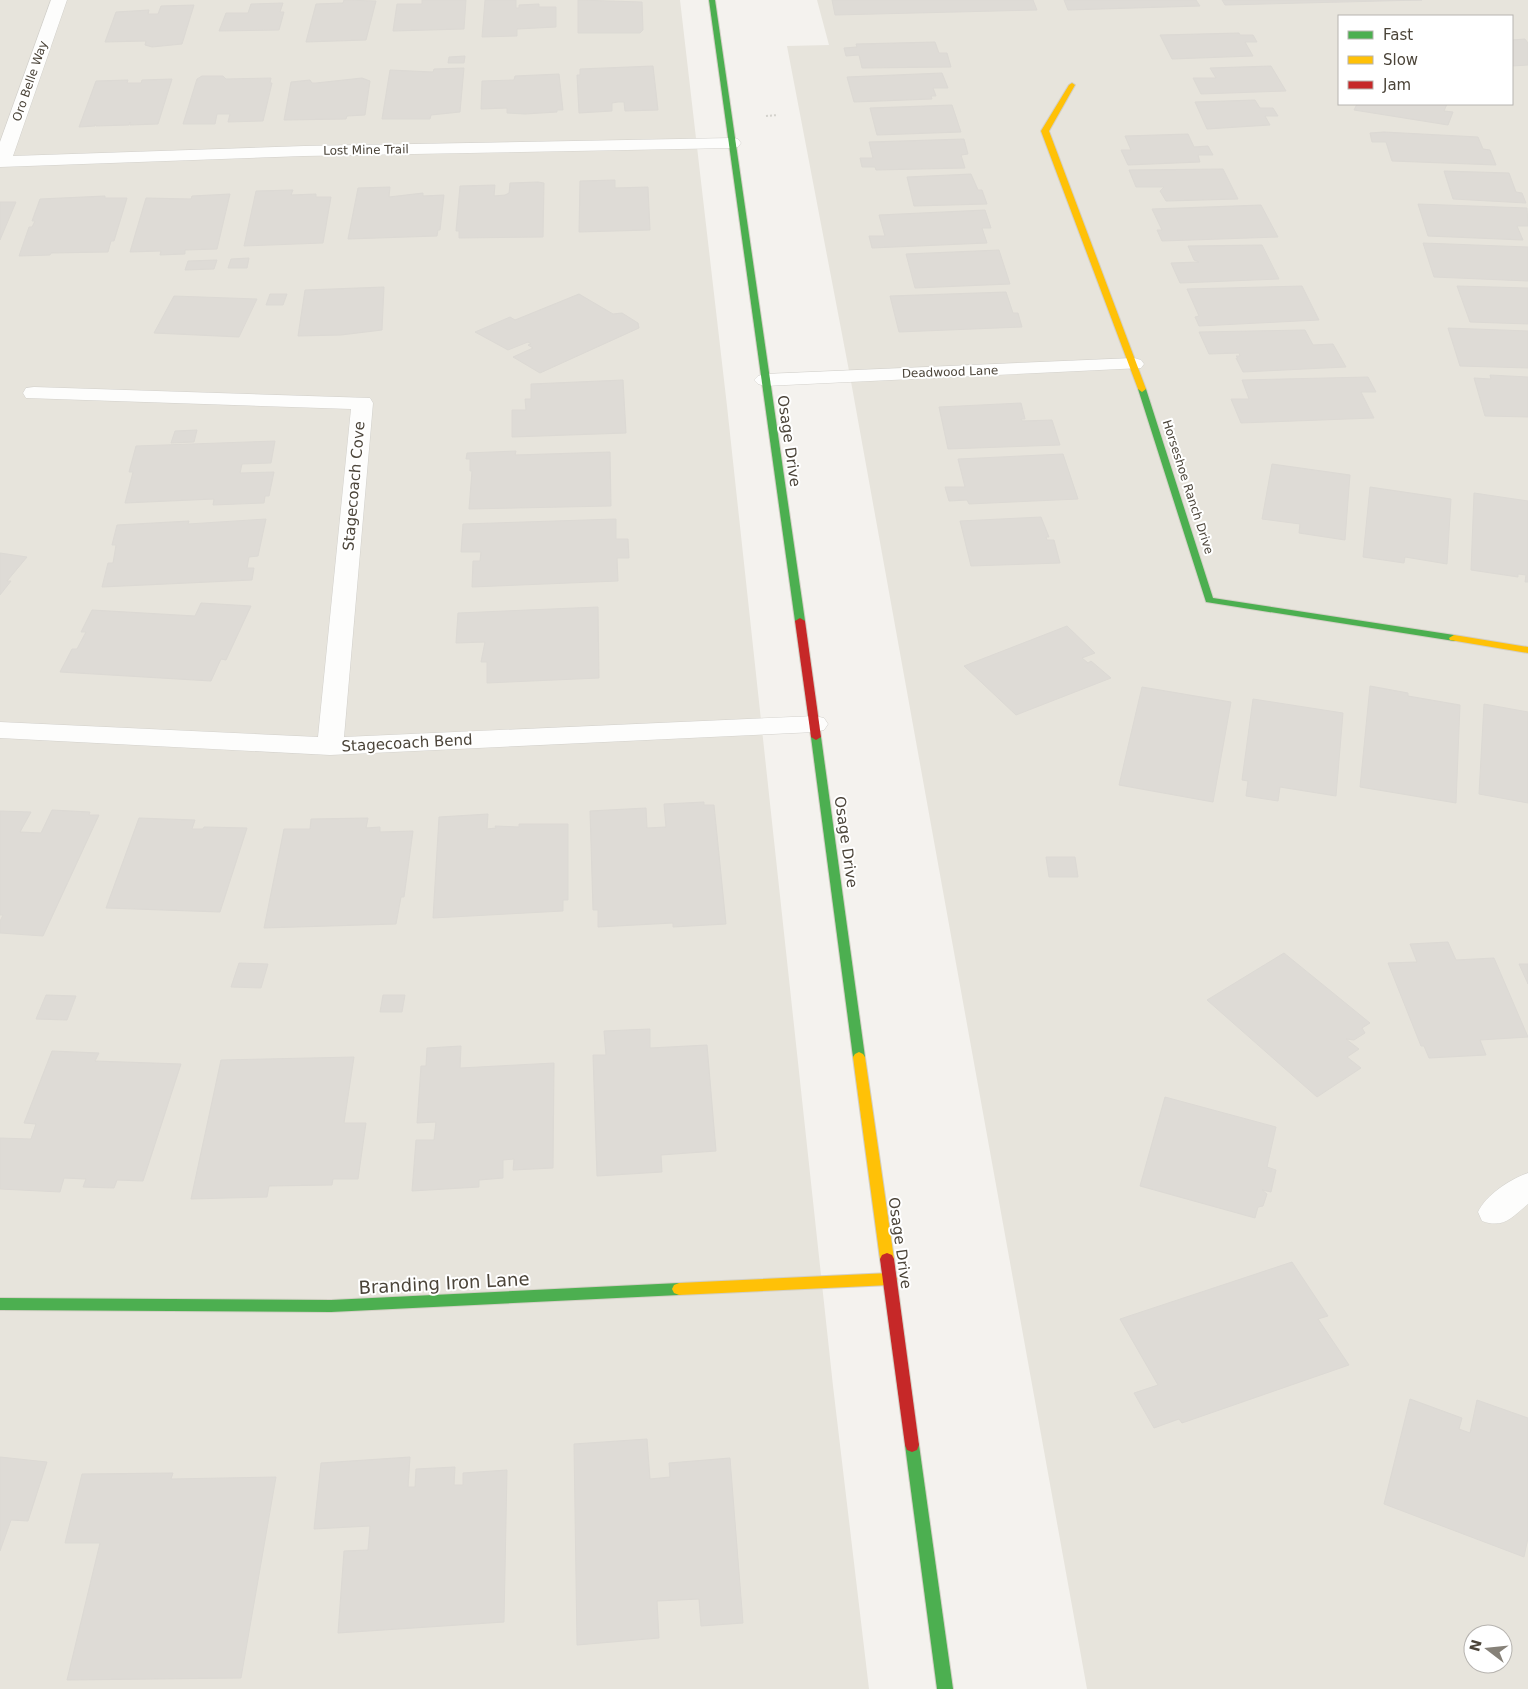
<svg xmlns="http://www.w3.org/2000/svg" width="1528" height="1689" font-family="'DejaVu Sans',sans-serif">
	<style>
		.residential { fill: #e7e4dc; fill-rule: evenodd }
		.building { fill: #dedbd6; stroke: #dcd9d4 }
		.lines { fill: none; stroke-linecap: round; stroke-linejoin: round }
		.street-casing { stroke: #d2d0cb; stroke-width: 1 }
		.fast-casing { stroke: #d3cfc5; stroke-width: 2 }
		.slow-casing { stroke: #d3cfc5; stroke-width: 2 }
		.jam-casing { stroke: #d3cfc5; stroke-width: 2 }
		.path { stroke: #d3d2cc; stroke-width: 2; stroke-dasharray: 2 2; stroke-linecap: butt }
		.street { fill: #fdfdfc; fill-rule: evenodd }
		.fast { fill: #4caf50; fill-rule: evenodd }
		.slow { fill: #ffc107; fill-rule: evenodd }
		.jam { fill: #c62828; fill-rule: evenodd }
		.labels { text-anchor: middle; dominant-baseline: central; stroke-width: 4; stroke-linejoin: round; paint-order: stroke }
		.far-street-label { font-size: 12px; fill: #4b4439; stroke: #fff }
		.street-label { font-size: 15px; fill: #4b4439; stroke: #fff }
		.near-street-label { font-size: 18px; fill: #4b4439; stroke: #fff }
	</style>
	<rect width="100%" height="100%" fill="#f4f2ee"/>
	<g class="residential">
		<path d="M0,0H680L727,406L833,1386L869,1689H0Z"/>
		<path d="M817,0H1528V1689H1087L850,376L787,46L829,45ZM1339,16H1512V104H1339ZM1473,1634H1503V1664H1473Z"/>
	</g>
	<g class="building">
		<path d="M344,0L376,1L366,40L306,42L316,4L343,3Z"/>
		<path d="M422,0H466L464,29L393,31L397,4H422Z"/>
		<path d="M485,0H516V8H519V5L539,4V7H556V27L517,29V36L482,37Z"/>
		<path d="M578,0L642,2L643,30L640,33H578Z"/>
		<path d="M832,0H1033L1037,10L835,15Z"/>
		<path d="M1064,0H1196L1200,6L1068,10Z"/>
		<path d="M1222,0H1422L1225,5Z"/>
		<path d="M283,3L280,12H284L279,30L219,31L226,13H248L251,4Z"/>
		<path d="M194,5L182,44L152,47L145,45L146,41L105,42L116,12L149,10L148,14H158L161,6Z"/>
		<path d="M1239,33L1240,35H1253L1257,42H1245L1253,56L1172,59L1160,35Z"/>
		<path d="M1525,39L1528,43V65L1512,66V40Z"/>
		<path d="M935,42L939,53H947L951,67L862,68L859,55L846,56L844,48L857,47L856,44Z"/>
		<path d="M465,56L464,63H448L449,57Z"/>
		<path d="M653,66L658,110L625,111L624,102H618L612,103V111L579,113L577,75H580V69Z"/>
		<path d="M1271,66L1286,91L1201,94L1193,78H1216L1210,68Z"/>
		<path d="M464,68L460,112L431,115L430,119H382L390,70L433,72L434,69Z"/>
		<path d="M942,73L948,88H933L936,96H931L932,99L854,102L847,77Z"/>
		<path d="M559,74L563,110H557V112L525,114L507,113V108L481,109L482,81L514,80L515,76Z"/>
		<path d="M202,76H223L226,79L271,78L270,83H272L263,121L228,122L230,114H217L215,124H183L197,79Z"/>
		<path d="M362,78L370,81L365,115L347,116L346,119L284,120L291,82L310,80L312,83H316Z"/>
		<path d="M172,79L158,124L130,125V122L129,125L96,126L95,124V126L79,127L96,81L128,80L127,83H141L142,80Z"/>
		<path d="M1255,100L1260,108H1273L1278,116H1265L1270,125L1207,129L1195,102Z"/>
		<path d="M1357,104H1447L1444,111L1453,112L1448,125L1354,110Z"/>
		<path d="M952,105L961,132L877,135L870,108Z"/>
		<path d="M1384,132L1478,137L1483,149L1490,150L1496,165L1392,161L1386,142H1372L1370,133Z"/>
		<path d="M1188,134L1194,147L1208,146L1213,155H1198L1200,162L1128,165L1121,150H1131L1125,136Z"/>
		<path d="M964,139L968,154L961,155L965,168L876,170L875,167H862L860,158H873L869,142Z"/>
		<path d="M1223,169L1238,199L1166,201L1160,191L1164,187H1136L1129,170Z"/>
		<path d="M1444,171L1509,173L1516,192L1522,193L1526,203L1453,199Z"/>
		<path d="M971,174L978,190H982L987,204L914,206L907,177Z"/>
		<path d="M615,180V188L648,187L650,230L579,232L580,181Z"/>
		<path d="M538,182L544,183L543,237L459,238V231H456L460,186L495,185L494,196L505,195L509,193L510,183Z"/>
		<path d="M390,187L389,197L423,193V196L444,195L440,230H438L437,236L348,239L358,188Z"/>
		<path d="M293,190L291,195L316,194V197H331L323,243L244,246L256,191Z"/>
		<path d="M230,194L217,249L185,250V254L160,255L161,251L130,252L146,198L191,199L192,196Z"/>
		<path d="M105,196V198H127L114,241H111L108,252L51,253L50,255L19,256L29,227H32L35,221H32L40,199Z"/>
		<path d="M0,202H16L0,240Z"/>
		<path d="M1418,204L1527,208L1528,226H1517L1523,240L1428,236Z"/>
		<path d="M1261,205L1278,237L1162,241L1157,230H1162L1152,209Z"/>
		<path d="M985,210L991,228H982L987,243L872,248L869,236H885L879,215Z"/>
		<path d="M1423,243L1528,247V281L1434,277Z"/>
		<path d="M1262,245L1279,279L1180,283L1171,263L1199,262L1194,260L1188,246Z"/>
		<path d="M999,250L1010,284L915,288L906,254Z"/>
		<path d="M249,258L247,268H228L231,259Z"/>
		<path d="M217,260L214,269L185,270L188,261Z"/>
		<path d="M1302,286L1319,320L1199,326L1195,317L1199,316L1187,289Z"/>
		<path d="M1457,286L1528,288V324L1470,322Z"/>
		<path d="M384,287L382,330L341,335L298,336L305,290Z"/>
		<path d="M1006,292L1013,313H1018L1022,327L899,332L890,296Z"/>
		<path d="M270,294H287L283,305H266Z"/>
		<path d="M579,294L613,314L622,313L638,323L639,328L540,373L513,357L533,348L528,345L531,344L528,342L508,350L475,332L510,317L515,320Z"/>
		<path d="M174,296L257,299L239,337L154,333Z"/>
		<path d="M1448,328L1528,331V368L1460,366Z"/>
		<path d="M1305,330L1313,345L1333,344L1346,367L1243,372L1236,358H1238L1236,356H1240L1239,353L1209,354L1199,332Z"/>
		<path d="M1490,375L1528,377V417L1485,416L1474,378L1491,379Z"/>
		<path d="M1368,377L1376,392H1361L1374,418L1241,423L1231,399H1249L1242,380Z"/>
		<path d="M623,380L626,433L512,437V410H526L525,399H531V384Z"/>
		<path d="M1021,403L1025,419H1021L1022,421L1052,420L1060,445L948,449L939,407Z"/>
		<path d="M197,430L194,442L171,443L175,431Z"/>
		<path d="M275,441L271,463L242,464L240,473L274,472L269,496H265L264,503L213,505L214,499L125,503L133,472H129L136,446Z"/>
		<path d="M516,451L515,455L610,452L611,506L469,509L472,471H470V459H466L467,453Z"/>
		<path d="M1063,454L1078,499L969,504L967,500L949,501L945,487H965L958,459Z"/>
		<path d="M1272,464L1350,475L1345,540L1299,533L1300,524L1262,519Z"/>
		<path d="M1370,487L1451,499L1447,564L1405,557L1404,563L1363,557Z"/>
		<path d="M1474,493L1528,501V582H1525L1526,575L1518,574V577L1471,570Z"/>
		<path d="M1041,517L1049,537H1046L1047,540H1054L1060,563L971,566L960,521Z"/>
		<path d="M266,519L258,556L249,557L247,568H254L252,580L102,587L108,563H113L116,545H112L117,525L189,521L188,524Z"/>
		<path d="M616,519V539H628L629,558H617L618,581L472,587L473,561H480L481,552H461L463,524Z"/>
		<path d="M0,553L27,557L7,581H11L0,595Z"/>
		<path d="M201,603L251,606L226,660L221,659L211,681L60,672L72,649H77L86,632H81L92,610L195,616Z"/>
		<path d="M598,607L599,678L487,683V662H481L485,642L456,643L458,613Z"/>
		<path d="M1067,626L1095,653L1082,658L1088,663L1091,661L1111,678L1016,715L964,666Z"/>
		<path d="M1370,686L1408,693V696L1460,705L1456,803L1360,787Z"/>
		<path d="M1142,687L1231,702L1213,802L1119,785Z"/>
		<path d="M1253,699L1343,713L1336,796L1280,787L1278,801L1246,796L1248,781L1242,780Z"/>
		<path d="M1484,704L1528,712V803L1479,794Z"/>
		<path d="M704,802V805H714L726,924L673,927V923L598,927V910H593L590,811L646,808L647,828L666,827L664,804Z"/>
		<path d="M52,810L90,812L89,815H99L43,936L0,933V921L3,915H0V811L31,812L20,832L41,833Z"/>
		<path d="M488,814L487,829L496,828L495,826L519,827V824H568V900H563V911L433,918L439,817Z"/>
		<path d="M139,818L195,820L192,829H203L204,827L247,828L220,912L106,908Z"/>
		<path d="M368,818L366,828L380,827V832L413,831L404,897H401L396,924L264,928L284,829H310L311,819Z"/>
		<path d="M1046,857H1075L1078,877H1049Z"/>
		<path d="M1448,942L1456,960L1494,958L1528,1037L1480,1040L1486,1055L1429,1058L1424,1046H1421L1388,963L1417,962L1410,944Z"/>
		<path d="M1284,953L1370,1023L1362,1028L1365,1033L1354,1040L1346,1039L1359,1049L1347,1057L1361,1068L1317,1097L1207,1000Z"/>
		<path d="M239,963L268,964L261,988L231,987Z"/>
		<path d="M1519,964H1528V984Z"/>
		<path d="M46,995L76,996L67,1020L36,1019Z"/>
		<path d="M383,995H405L402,1012H380Z"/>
		<path d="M650,1029V1048L707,1045L716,1151L661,1155L662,1172L597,1176L593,1055H606L604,1031Z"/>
		<path d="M461,1046L460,1068L554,1063L553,1168L513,1170L514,1159L503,1160V1178L479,1180V1187L412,1191L416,1140H434L436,1122L417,1123L421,1066H426L427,1048Z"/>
		<path d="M52,1051L99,1053L95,1061L181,1064L143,1181L117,1180L114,1188L83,1187L86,1179L64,1178L60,1192L0,1189V1138L31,1139L36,1124L24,1123Z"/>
		<path d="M354,1057L344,1123H366L358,1179H333L332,1185L269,1186L267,1197L191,1199L221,1060Z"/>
		<path d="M1165,1097L1276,1127L1267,1167L1276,1170L1271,1192L1262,1190L1267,1194L1263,1206L1258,1207L1255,1218L1140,1186Z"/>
		<path d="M1292,1262L1328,1316L1318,1319L1349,1365L1182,1423L1179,1419L1154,1428L1134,1393L1158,1385L1120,1319Z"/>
		<path d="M1410,1399L1462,1418L1459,1429L1470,1433L1477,1400L1528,1418V1538L1524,1557L1384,1504Z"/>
		<path d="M647,1439L650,1479L670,1477L669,1463L730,1458L743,1623L701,1626L699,1599L657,1601L659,1638L577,1645L574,1444Z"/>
		<path d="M0,1457L47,1462L28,1521L11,1520L0,1551Z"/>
		<path d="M410,1457L408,1487H415L416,1469L455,1467L454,1485H463V1473L507,1470L504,1622L338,1633L344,1551L368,1550L370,1526L314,1529L321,1463Z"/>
		<path d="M173,1473L171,1479L276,1477L241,1678L67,1680L100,1543H65L82,1474Z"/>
	</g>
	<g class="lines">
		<g class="street-casing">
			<g id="street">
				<path d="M51,0H67L13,156L304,146L732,138L738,139L741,143L738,147L732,148L304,156L0,167V142Z"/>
				<path d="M1134,358L1141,360L1144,364L1141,368L765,386L758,384L754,380L758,376L765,374Z"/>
				<path d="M34,387L370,398L373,403L344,737L815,716L824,718L828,724L824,730L815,732L330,755L0,738V722L318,737L351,409L26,398L23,393L26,388Z"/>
				<path d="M1528,1173V1204C1512,1217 1504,1229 1482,1221L1478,1212C1486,1195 1510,1179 1528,1173Z"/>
			</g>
		</g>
		<g class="fast-casing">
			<g id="fast">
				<path d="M709,0H715L805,621L800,624L795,621Z"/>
				<path d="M1142,386L1146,389L1213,598L1454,635L1459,638L1458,640L1454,641L1206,602L1138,389Z"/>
				<path d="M816,734L821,737L865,1057L863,1060H855L853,1057L811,737Z"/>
				<path d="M679,1283L684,1285L686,1289L684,1293L679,1295L331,1312L0,1310V1298L331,1300Z"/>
				<path d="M912,1438L917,1440L919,1445L953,1689H937L905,1445L907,1440Z"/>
			</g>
		</g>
		<g class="slow-casing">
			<g id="slow">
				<path d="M1072,83L1075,85L1049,131L1146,389L1142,392L1138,389L1041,131L1069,85Z"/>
				<path d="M1454,635L1528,647V653L1450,640L1449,638Z"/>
				<path d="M859,1052L863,1054L865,1057L894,1259L892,1263L887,1265L882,1263L880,1259L853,1057L855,1054Z"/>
				<path d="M890,1273L895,1275L897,1279L895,1283L890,1285L679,1295L674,1293L672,1289L674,1285L679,1283Z"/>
			</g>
		</g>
		<g class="jam-casing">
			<g id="jam">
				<path d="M800,618L805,621L821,737L816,740L811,737L795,621Z"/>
				<path d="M887,1253L892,1255L894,1259L919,1445L917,1450L912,1452L907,1450L905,1445L880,1259L882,1255Z"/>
			</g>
		</g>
		<path class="path" d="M766,116L778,115"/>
		<use href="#street" class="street"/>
		<use href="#fast" class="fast"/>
		<use href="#slow" class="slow"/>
		<use href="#jam" class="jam"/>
	</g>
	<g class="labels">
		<g class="far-street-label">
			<text transform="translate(30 81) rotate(-71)">Oro Belle Way</text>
			<text transform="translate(366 150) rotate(-1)">Lost Mine Trail</text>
			<text transform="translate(950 372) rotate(-2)">Deadwood Lane</text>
			<text transform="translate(1188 487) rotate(72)">Horseshoe Ranch Drive</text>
		</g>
		<g class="street-label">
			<text transform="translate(789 441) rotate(82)">Osage Drive</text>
			<text transform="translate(354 486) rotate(-85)">Stagecoach Cove</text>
			<text transform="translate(407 743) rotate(-3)">Stagecoach Bend</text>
			<text transform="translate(846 842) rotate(82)">Osage Drive</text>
			<text transform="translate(900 1243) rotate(82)">Osage Drive</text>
		</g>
		<g class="near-street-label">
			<text transform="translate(444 1283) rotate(-3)">Branding Iron Lane</text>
		</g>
	</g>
	<rect x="1338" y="15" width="175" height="90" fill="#ffffff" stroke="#b7b4b0"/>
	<rect x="1348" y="31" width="25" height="8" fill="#4caf50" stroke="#b7b4b0"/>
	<text x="1383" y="40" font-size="15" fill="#4b4439">Fast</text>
	<rect x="1348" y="56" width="25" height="8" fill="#ffc107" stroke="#b7b4b0"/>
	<text x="1383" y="65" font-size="15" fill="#4b4439">Slow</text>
	<rect x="1348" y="81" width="25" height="8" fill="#c62828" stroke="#b7b4b0"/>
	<text x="1383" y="90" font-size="15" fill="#4b4439">Jam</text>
	<g transform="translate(1488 1649) rotate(286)"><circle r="24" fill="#ffffff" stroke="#b7b4b0"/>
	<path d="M0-4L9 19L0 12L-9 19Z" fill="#868178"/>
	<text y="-8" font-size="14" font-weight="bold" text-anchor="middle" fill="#4b4439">N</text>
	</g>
</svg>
